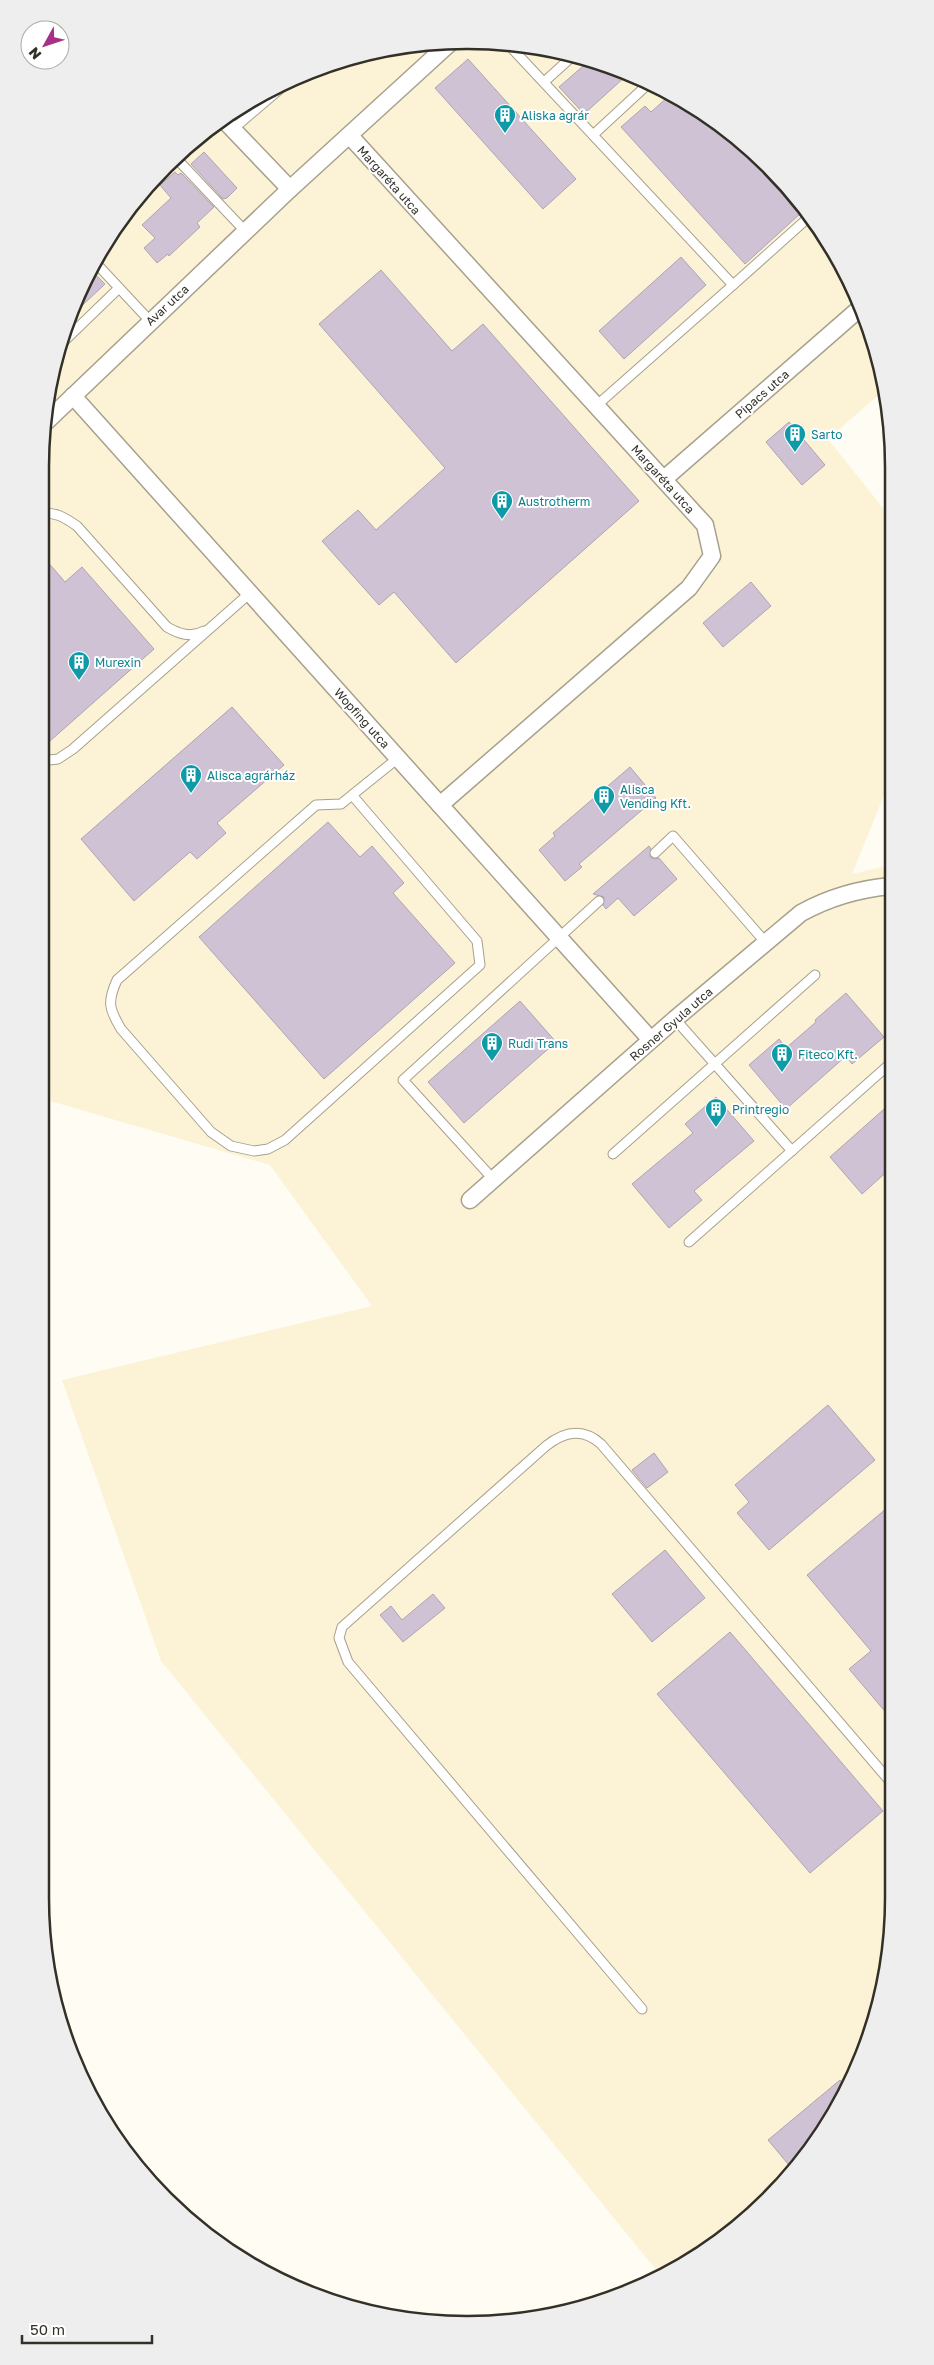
<svg xmlns="http://www.w3.org/2000/svg" width="934" height="2365" font-family="'Golos Text',sans-serif">
	<style>
		.built { fill: #fcf3d6 }
		.building { fill: #cfc2d5; stroke: #afa3b5 }
		.lines { fill: none; stroke-linecap: round; stroke-linejoin: round }
		.service-casing { stroke: #a7a08c; stroke-width: 11 }
		.minor-casing { stroke: #a7a08c; stroke-width: 19 }
		.service { stroke: #fff; stroke-width: 9 }
		.minor { stroke: #fff; stroke-width: 16 }
		.labels { text-anchor: middle; dominant-baseline: central; stroke-width: 4; stroke-linejoin: round; paint-order: stroke }
		.culture-label { font-size: 12px; fill: #0d838f; stroke: #fff; text-anchor: start }
		.street-label { font-size: 12px; fill: #333028; stroke: #fff }
		.rim { fill: none; stroke: #333028; stroke-width: 2.5 }
	</style>
	<rect width="100%" height="100%" fill="#fefcf3"/>
	<path class="built" d="M495,41L578,55L704,112L788,186L850,278L884,390L828,439L891,518V778L852,874L891,865L894,1898L879,2009L850,2087L806,2158L704,2253L661,2276L161,1661L62,1380L372,1306L270,1165L40,1098V467L55,356L84,278L128,207L186,146L254,97L330,63L412,44Z"/>
	<g class="building">
		<path d="M468,59L576,179L543,209L435,88Z"/>
		<path d="M590,60L626,76L584,114L559,87Z"/>
		<path d="M669,96L704,112L737,141L801,213L745,264L621,127L645,106L651,112Z"/>
		<path d="M204,152L237,188L227,198L223,199L191,164Z"/>
		<path d="M175,172L178,175L181,173L214,207L197,223L200,227L169,256L168,254L157,263L144,248L155,238L142,225L171,198L160,185Z"/>
		<path d="M681,257L706,285L624,359L599,331Z"/>
		<path d="M90,269L105,284L69,318L84,278Z"/>
		<path d="M381,270L452,351L483,324L639,501L456,663L394,592L379,605L322,541L358,510L376,530L445,468L319,324Z"/>
		<path d="M789,422L825,465L802,485L766,442Z"/>
		<path d="M40,553L65,582L82,567L154,649L50,741L40,729Z"/>
		<path d="M751,582L771,606L723,647L703,623Z"/>
		<path d="M232,707L284,765L217,823L226,833L197,859L190,852L134,901L81,839Z"/>
		<path d="M630,767L656,798L579,864L582,867L565,881L539,850L555,836L553,833Z"/>
		<path d="M328,822L360,857L372,846L404,883L393,893L455,963L324,1079L199,937Z"/>
		<path d="M649,846L651,849L650,857L654,859L659,858L677,879L634,916L618,898L606,909L603,905L604,897L593,894Z"/>
		<path d="M846,993L884,1037L852,1064L846,1056L786,1109L749,1065L779,1039L786,1048L816,1022L815,1020Z"/>
		<path d="M520,1001L556,1042L464,1123L428,1082Z"/>
		<path d="M716,1097L754,1141L694,1191L702,1200L669,1228L632,1184L693,1133L685,1124Z"/>
		<path d="M892,1102V1167L862,1194L830,1157Z"/>
		<path d="M828,1405L875,1460L769,1550L737,1513L749,1502L735,1485Z"/>
		<path d="M654,1453L668,1472L647,1488L632,1470Z"/>
		<path d="M893,1503L894,1722L849,1669L871,1651L807,1575Z"/>
		<path d="M665,1550L705,1598L652,1642L612,1594Z"/>
		<path d="M433,1594L445,1608L403,1642L380,1615L391,1606L402,1620Z"/>
		<path d="M730,1632L883,1811L810,1873L657,1694Z"/>
		<path d="M840,2080L848,2090L806,2158L793,2170L768,2140Z"/>
	</g>
	<g class="lines">
		<g class="service-casing">
			<g id="service">
				<path d="M507,43L733,285L809,217"/>
				<path d="M544,82L575,54"/>
				<path d="M233,129L288,82"/>
				<path d="M593,135L646,86"/>
				<path d="M175,157L245,231"/>
				<path d="M94,261L150,321"/>
				<path d="M59,346L119,288"/>
				<path d="M596,406L733,285"/>
				<path d="M40,513C56,512 64,517 77,526L167,627C179,634 191,638 204,631"/>
				<path d="M40,761L58,759L73,749L250,593"/>
				<path d="M352,795L477,941L480,965L285,1140L268,1149L254,1151L231,1146L211,1132L121,1029C109,1009 107,1002 117,980L316,805L341,804L398,758"/>
				<path d="M655,853L673,836L766,943"/>
				<path d="M675,1019L792,1151"/>
				<path d="M613,1154L815,975"/>
				<path d="M493,1179L403,1080L599,901"/>
				<path d="M689,1242L892,1062"/>
				<path d="M642,2009L348,1662L339,1638L342,1627L546,1446C565,1431 583,1428 601,1444L894,1786"/>
			</g>
		</g>
		<g class="minor-casing">
			<g id="minor">
				<path d="M223,119L290,189"/>
				<path d="M350,136L705,525L712,556L689,588L440,805"/>
				<path d="M73,396L651,1040"/>
				<path d="M46,422L290,189L451,42"/>
				<path d="M664,479L859,309"/>
				<path d="M470,1200L675,1019L801,913C830,897 858,889 891,886"/>
			</g>
		</g>
		<use href="#service" class="service"/>
		<use href="#minor" class="minor"/>
	</g>
	<defs>
		<g id="building-pin" transform="scale(1.125)"><path d="M0 17L-7.5 6A9.5 9.5 0 1 1 7.5 6Z" fill="#0f9aa8" stroke="#fff"/><path d="M-4-6H4V6H1V3H-1V6H-4ZM-2.5-4.3h1.7v1.8h-1.7ZM.8-4.3h1.7v1.8H.8ZM-2.5-1h1.7V.8h-1.7ZM.8-1h1.7V.8H.8Z" fill="#fff"/></g>
	</defs>
	<g fill-rule="evenodd">
		<use href="#building-pin" x="505" y="115"/>
		<use href="#building-pin" x="795" y="434"/>
		<use href="#building-pin" x="502" y="501"/>
		<use href="#building-pin" x="79" y="662"/>
		<use href="#building-pin" x="191" y="775"/>
		<use href="#building-pin" x="604" y="796"/>
		<use href="#building-pin" x="492" y="1043"/>
		<use href="#building-pin" x="782" y="1054"/>
		<use href="#building-pin" x="716" y="1109"/>
	</g>
	<g class="labels">
		<g class="culture-label">
			<text x="521" y="115">Aliska agrár</text>
			<text x="811" y="434">Sarto</text>
			<text x="518" y="501">Austrotherm</text>
			<text x="95" y="662">Murexin</text>
			<text x="207" y="775">Alisca agrárház</text>
			<text x="620" y="789">Alisca<tspan x="620" dy="14">Vending Kft.</tspan></text>
			<text x="508" y="1043">Rudi Trans</text>
			<text x="798" y="1054">Fiteco Kft.</text>
			<text x="732" y="1109">Printregio</text>
		</g>
		<g class="street-label">
			<text transform="translate(389 180) rotate(48)">Margaréta utca</text>
			<text transform="translate(167 305) rotate(-43)">Avar utca</text>
			<text transform="translate(762 394) rotate(-41)">Pipacs utca</text>
			<text transform="translate(663 479) rotate(48)">Margaréta utca</text>
			<text transform="translate(362 718) rotate(48)">Wopfing utca</text>
			<text transform="translate(671 1024) rotate(-41)">Rosner Gyula utca</text>
		</g>
	</g>
	<path d="M0 0H934V2365H0ZM467 49H467A418 418 0 0 1 885 467V1898A418 418 0 0 1 467 2316H467A418 418 0 0 1 49 1898V467A418 418 0 0 1 467 49Z" fill="#efeeee" fill-rule="evenodd"/>
	<path class="rim" d="M467 49H467A418 418 0 0 1 885 467V1898A418 418 0 0 1 467 2316H467A418 418 0 0 1 49 1898V467A418 418 0 0 1 467 49Z"/>
	<g transform="translate(45 45) rotate(230)"><circle r="24" fill="#ffffff" stroke="#adaca9"/>
	<path d="M0-4L9 19L0 12L-9 19Z" fill="#a62f87"/>
	<text y="-8" font-size="14" font-weight="bold" text-anchor="middle" fill="#333028">N</text>
	</g>
	<path d="M22 2335v8h130v-8" fill="none" stroke="#333028" stroke-width="2.5"/>
	<text x="30" y="2335" font-size="15" fill="#333028" stroke="#ffffff" stroke-width="4" paint-order="stroke">50 m</text>
</svg>
